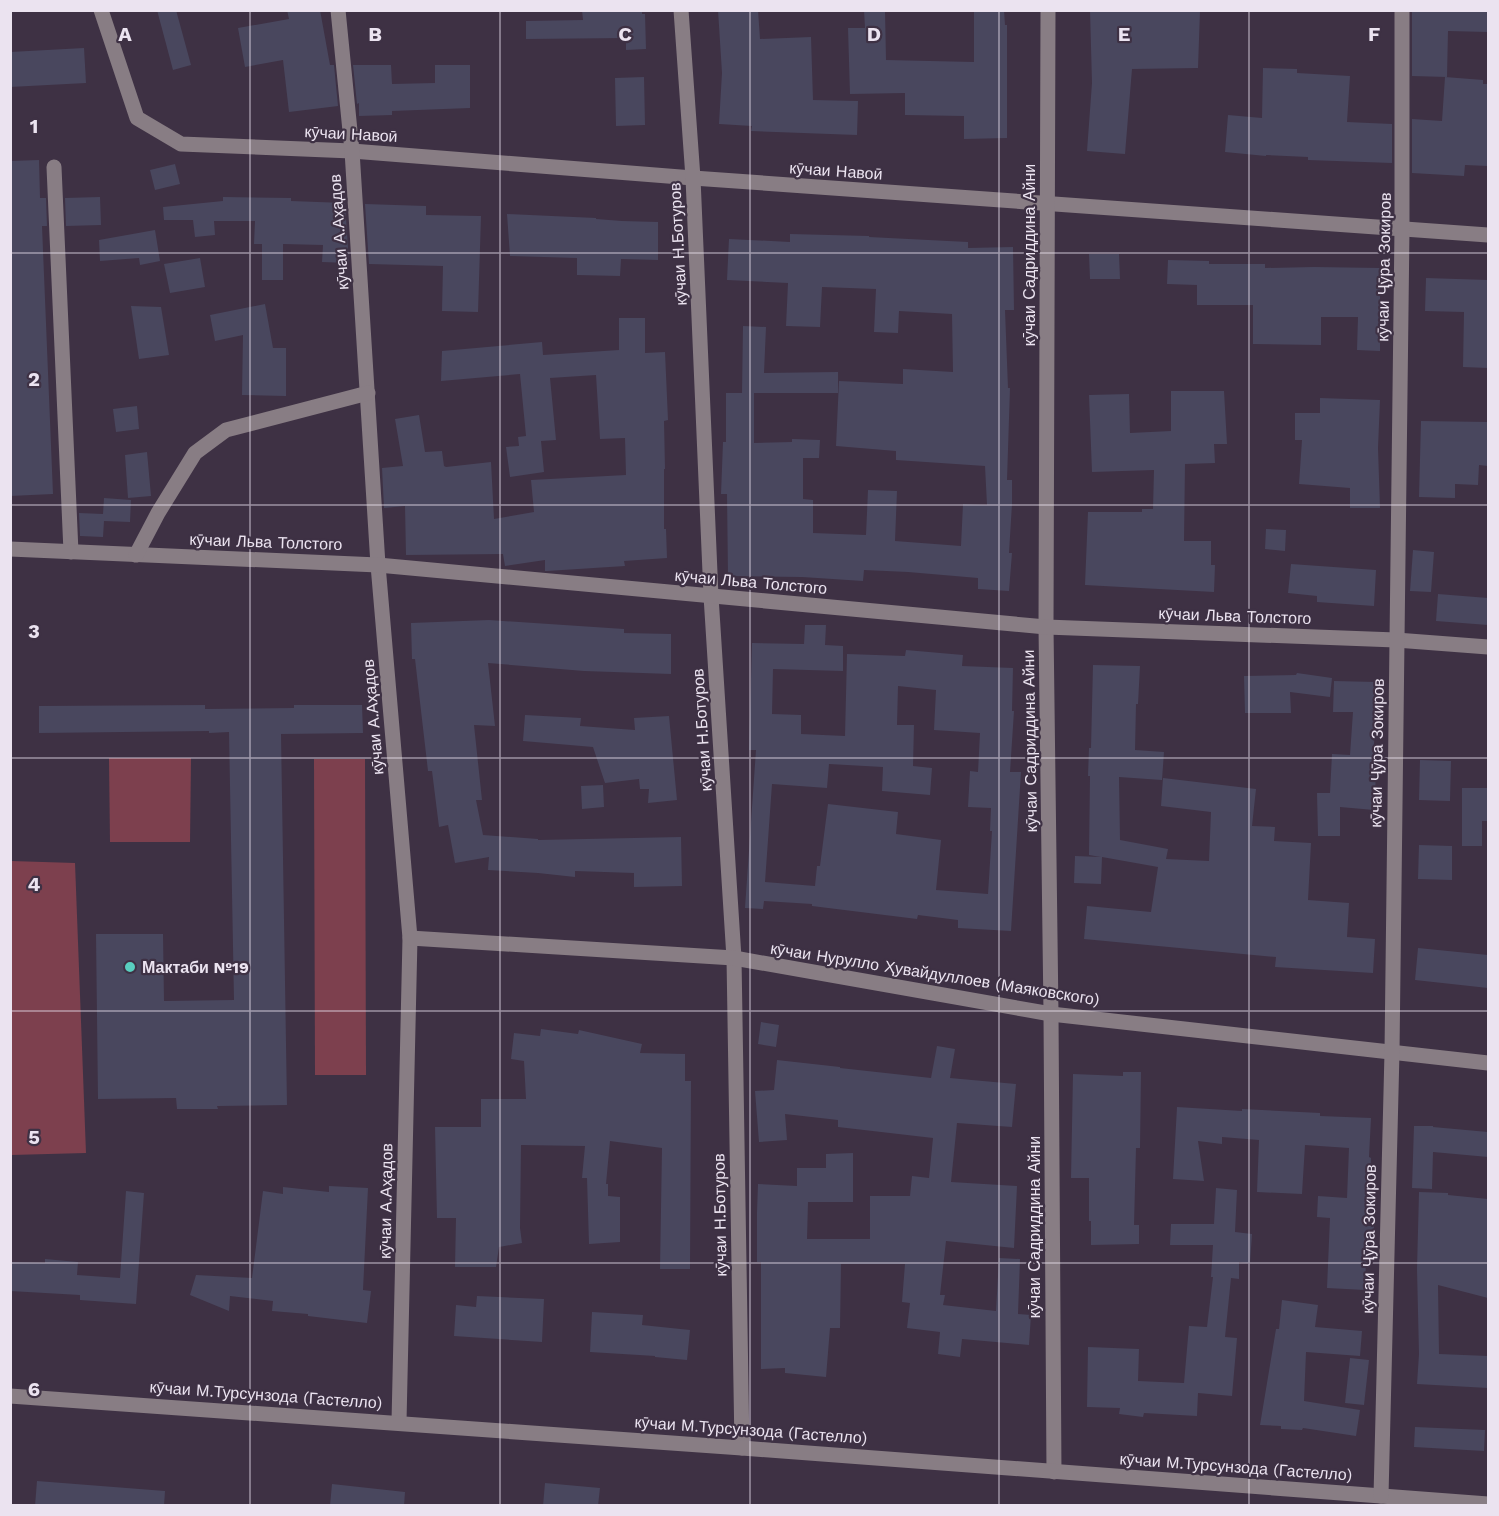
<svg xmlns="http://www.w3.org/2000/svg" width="1499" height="1516" font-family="'Work Sans',sans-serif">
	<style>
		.green { fill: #7d404e }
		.building { fill: #49475e; fill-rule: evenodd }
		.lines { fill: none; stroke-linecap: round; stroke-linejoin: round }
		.minor { stroke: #887d84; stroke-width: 15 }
		.grid { fill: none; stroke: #ebe3f0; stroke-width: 1.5; stroke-opacity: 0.55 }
		.poi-dot { fill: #59cebf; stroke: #3e3144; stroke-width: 2 }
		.labels { text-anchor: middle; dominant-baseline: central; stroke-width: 4.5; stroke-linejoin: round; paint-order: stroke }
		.street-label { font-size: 16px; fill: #ebe3f0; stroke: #3e3144 }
		.poi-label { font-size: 16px; font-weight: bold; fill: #ebe3f0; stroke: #3e3144; text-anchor: start }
		.grid-label { font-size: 20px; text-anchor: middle; font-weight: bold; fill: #ebe3f0; stroke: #3e3144; stroke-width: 4.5; stroke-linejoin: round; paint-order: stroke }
	</style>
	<rect width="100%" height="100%" fill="#3e3144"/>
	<g class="green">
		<path d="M109,758H191L190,842H110Z"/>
		<path d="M314,759H365L366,1075H315Z"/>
		<path d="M11,861L75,863L86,1153L11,1155Z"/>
	</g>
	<g class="building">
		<path d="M157,10H176L191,65L173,70Z"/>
		<path d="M287,10H320L330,65H334L338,106L289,112L283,60L245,67L238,28L289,19Z"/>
		<path d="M582,10H642V14H645L646,49L626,50V38L526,39V21L583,20Z"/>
		<path d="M718,10H758L760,39L811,37L813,100L858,101L857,135L751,131L752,126L719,124L722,73Z"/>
		<path d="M864,10H885L886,60L974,62V10H1004L1005,25H1007V138L964,139V116L905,115V93L850,94L848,28H865Z"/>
		<path d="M1090,10L1200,11L1198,68L1132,69L1125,154L1087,151L1092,83Z"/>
		<path d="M1412,10H1488V32L1448,31L1447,77L1412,76Z"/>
		<path d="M84,48L86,83L10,87V52Z"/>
		<path d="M353,65H391L392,84L435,83V65H470V108L392,111V115L359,116V103L357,104Z"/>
		<path d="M1263,68L1297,69V73L1350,76L1347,122L1392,124V163L1308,160V157L1266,155V156L1225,152L1228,115L1262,118Z"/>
		<path d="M644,77L645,125L616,126L615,78Z"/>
		<path d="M1445,77L1483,80V84H1488V166L1465,165L1464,176L1412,173V119L1442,121Z"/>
		<path d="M39,160L40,198H46L47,226H42L53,494L10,496V161Z"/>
		<path d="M175,164L180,184L155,190L150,170Z"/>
		<path d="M100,197L101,225L66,226L65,198Z"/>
		<path d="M223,197L291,198V201L345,203L349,263L322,262L323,245L283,244V280H262V244H254L255,221H214L215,235L195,237L193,220H164L163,207L223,201Z"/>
		<path d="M365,204L426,206V215L481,216L478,312L442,311L443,266L369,264Z"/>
		<path d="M507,214L596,218V219L622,221L658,222V260L621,259L620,276L577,275V258L510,256Z"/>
		<path d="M155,230L160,261L140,265L139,258L100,261L99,240Z"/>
		<path d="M790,234L869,236V237L968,242V248L1013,247L1014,310H1005L1008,388H1010L1007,480H1012V504L1009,553H1012L1009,591L978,589V578L908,572L864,570L863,581L802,577L728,576L727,494H721L723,442H726V393H742L743,326L766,327L764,373L838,372V393H754V443L792,442V439L820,440L819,458H803V499L813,500V533L866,535L868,490L897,491L895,541L961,546L963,504L987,505L985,466L896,460V451L836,446L839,381L903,384V369L953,372L952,314L899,311L898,333L874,332L876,289L822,287L820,327L786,326L788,283L727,280L729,239L790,242Z"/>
		<path d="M1089,254H1119L1120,279H1090Z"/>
		<path d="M200,258L205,287L170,293L164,264Z"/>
		<path d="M1168,260L1209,261V264H1265V268L1314,267L1380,268V351L1357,350L1358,317H1321V345L1253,344V305H1197V285L1167,284Z"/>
		<path d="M1426,278L1488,280V368L1463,367L1464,312L1425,311Z"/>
		<path d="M265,304L273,348H286V396L242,395L243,335L215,341L210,315Z"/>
		<path d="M131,306L161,307L169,355L139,359Z"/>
		<path d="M619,318H645V353L665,352L668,420L664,421L665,469H664V529H666L667,558L624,561L625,566L547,571H545V560L505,566L503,554L406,555L405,506L384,508L382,468L403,466L395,419L419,415L425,452L442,451L444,466L446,467L491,462L494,519L534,512L531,480L626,475L625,438L600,439L596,375L550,378L556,440L541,441L544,472L510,477L506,447L519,446L518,437L526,436L520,374L441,381L442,351L542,342L543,355L619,350Z"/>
		<path d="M1171,391H1224L1227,444H1214L1215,463L1185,464L1184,541H1211V565H1215L1214,592L1085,585L1088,512H1142V509H1153L1154,470L1092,472L1089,395L1129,394L1130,433L1171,431Z"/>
		<path d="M1320,398L1380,400L1378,448L1380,508H1350V488L1299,484L1302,440H1295V413H1320Z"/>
		<path d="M137,406L139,429L116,432L113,409Z"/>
		<path d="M1421,421L1488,422V466L1479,465L1478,485L1455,484V498L1419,497Z"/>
		<path d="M147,452L151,496L128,498L125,455Z"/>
		<path d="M104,498L131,500L130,522L104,521L103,537L80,536L79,513L103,514Z"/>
		<path d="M1266,529L1286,530L1285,551L1265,549Z"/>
		<path d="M1413,550L1434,552L1431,592L1410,591Z"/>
		<path d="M1291,564L1376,570L1374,606L1317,602V596L1288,593Z"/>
		<path d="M1438,594L1488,598V625L1436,621Z"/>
		<path d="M489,620L624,629V633L671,634V674L584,671L488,663L495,726L474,725L482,800H476L483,835L538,839V840L681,837L682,886L634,887V873L575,871V877L538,873L488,870L489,857L455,863L448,825L439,827L432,771H428L415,659H412L411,623Z"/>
		<path d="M805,625H826L825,645L843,646V671L773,669L772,714L801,715V734L845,736L847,654L905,656L906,650L963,655L962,666L1013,668L1012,711H1014L1010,772H1021L1011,931L958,928V920L918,915L917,919L812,906V904L764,901L763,909L745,908L756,750H749L752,643L804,644ZM898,686L936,690L934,730L980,733L978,772L970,771L968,807L991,808L990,831H992L988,894L936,890L941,840L896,834L898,812L828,804L820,866H817L815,886L765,882L772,784L827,788L829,764L883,767L882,791L930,795L932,768L913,766L914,725H897Z"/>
		<path d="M1093,665L1140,666L1138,704H1136L1135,750L1164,752L1162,780L1119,777L1120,840L1168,849L1166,859L1209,861L1211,812L1161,806L1163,778L1256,789L1252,826L1275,827L1274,841L1311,843L1308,900L1349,903L1347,937L1375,939L1373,973L1275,967L1276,957L1084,939L1087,906L1151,912L1158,867L1102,857L1101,884L1074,883L1075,856L1101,857L1089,855L1090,776H1088L1089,748H1091Z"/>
		<path d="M1297,673L1332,678L1330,697L1290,692L1291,713H1245L1244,676L1296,675Z"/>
		<path d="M1334,681L1376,682L1375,718H1376L1373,756H1377L1374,810L1340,807V836H1318L1317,793H1330L1332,754L1350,755L1353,712H1333Z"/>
		<path d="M205,705V709L294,708V705H362L363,733L281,734L287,1105L217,1106L218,1109H177L176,1098L98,1099L96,934H163L164,1001L234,1000L229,732L209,733V731L39,733V706Z"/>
		<path d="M525,715L581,718L580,726L635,730L634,718L669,716L677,800L648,803L649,789H640L639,779L605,783L593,747L523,741Z"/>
		<path d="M1420,760L1451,761L1450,801L1419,800Z"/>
		<path d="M603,785L604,807L582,809L581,786Z"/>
		<path d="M1462,788H1488V821H1482V846H1462Z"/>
		<path d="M1419,845L1452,846V880L1418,879Z"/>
		<path d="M1418,948L1488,955V988L1415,980Z"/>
		<path d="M761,1022L779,1025L776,1047L758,1044Z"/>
		<path d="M541,1029L578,1034L579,1030L642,1044L640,1053L685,1054V1081H691L690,1269H660L662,1148L610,1141L606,1184H608V1196L620,1197V1242L589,1244L587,1178H582L585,1146L521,1145L520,1228L522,1243L499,1247L496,1267H455L456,1218H437L435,1127H481V1099H526L524,1061L511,1059L514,1033L540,1036Z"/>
		<path d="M937,1046L955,1049L950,1078L1016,1084L1012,1127L957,1123L951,1182L1017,1186L1014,1248L946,1241L940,1295H945L943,1305L996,1311L999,1258L1020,1259L1018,1314L1031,1315L1029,1345L962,1339L960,1357L938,1354L940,1332L907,1328L910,1303L902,1302L905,1264H841L840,1328H830L826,1377L785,1373V1368L761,1369V1262H757V1212L758,1184L797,1186V1168H826V1154L853,1153V1202H808L807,1239H870V1196H910L912,1176L929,1178L933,1138L838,1127V1120L785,1114L787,1140L759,1142L755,1091L774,1090L777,1060L840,1067V1068L931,1078Z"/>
		<path d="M1123,1072H1141L1140,1148H1136L1134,1225H1139V1244L1091,1245V1221H1089V1178H1071L1073,1074L1123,1076Z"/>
		<path d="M1177,1107L1242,1111V1109L1320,1113V1116L1371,1118L1369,1157L1371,1158L1370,1183H1368L1366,1226H1374L1372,1260H1366L1365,1290L1327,1288L1330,1218L1317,1217L1318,1196L1347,1198L1349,1148L1305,1145L1302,1194L1257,1192L1259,1140L1222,1137V1144L1198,1141L1204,1181L1173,1179Z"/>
		<path d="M1414,1126H1433V1127L1488,1132V1157L1433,1152L1432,1189L1412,1188Z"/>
		<path d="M329,1186L368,1188L363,1290L371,1291L367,1323L308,1316V1314L272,1311L273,1301L230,1296L229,1311L190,1295L196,1275L252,1278L263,1191L283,1194V1187L329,1192Z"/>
		<path d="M1216,1188L1237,1190L1235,1232L1252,1234L1250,1263L1239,1262V1279L1231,1278L1225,1337L1237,1338L1232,1396L1198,1393L1197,1416L1144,1413L1143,1417L1119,1414L1120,1408L1087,1407L1088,1347L1139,1349L1138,1381L1184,1383L1189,1326L1207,1327L1213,1277H1211L1213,1245H1170L1171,1224H1214Z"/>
		<path d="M126,1191L144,1193L136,1304L80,1300V1295L10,1291V1262L45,1263V1259L78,1262L77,1275L120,1278Z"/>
		<path d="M1419,1192L1448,1193V1195L1488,1199V1298L1438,1285L1439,1354L1488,1356V1388L1417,1384L1419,1354L1417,1269Z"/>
		<path d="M477,1296L544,1299L542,1342L454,1336L456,1305L476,1307Z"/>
		<path d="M1282,1300L1318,1305L1315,1327L1362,1331L1360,1356L1306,1352L1304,1401L1360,1410L1356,1436L1303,1428L1302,1430L1281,1429V1426L1260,1425L1276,1329H1279Z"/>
		<path d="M592,1312L643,1315L642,1325L690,1330L687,1360L655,1357V1356L590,1352Z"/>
		<path d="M1350,1358L1369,1360L1364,1405L1345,1403Z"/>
		<path d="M1415,1427L1485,1430L1484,1451L1414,1447Z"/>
		<path d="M37,1481L165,1491L164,1506H35Z"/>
		<path d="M545,1483L600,1488L598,1506H543Z"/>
		<path d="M332,1484L405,1492L404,1506H330Z"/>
	</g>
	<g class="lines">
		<g class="minor">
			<path d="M101,10L137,118L181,144L352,151L693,178L1488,235"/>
			<path d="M338,10L352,151L378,565L410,938L399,1422"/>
			<path d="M681,10L693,178L711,596L734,958L742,1448"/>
			<path d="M1048,10L1046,627L1051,1014L1054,1472"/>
			<path d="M54,167L71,552"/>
			<path d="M10,549L378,565L1046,627L1396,640L1488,647"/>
			<path d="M136,555L158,513L195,453L226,430L368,393"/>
			<path d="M410,938L734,958L1051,1014L1488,1063"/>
			<path d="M10,1396L742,1448L1488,1504"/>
			<path d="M1381,1496L1392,1052L1402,228V10"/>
		</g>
	</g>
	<path class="grid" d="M250,10V1506M500,10V1506M750,10V1506M999,10V1506M1249,10V1506M10,253H1488M10,505H1488M10,758H1488M10,1011H1488M10,1263H1488"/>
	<circle class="poi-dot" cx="130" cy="967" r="6"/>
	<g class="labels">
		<g class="street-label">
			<text transform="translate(351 134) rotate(3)">кӯчаи Навоӣ</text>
			<text transform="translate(836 171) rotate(4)">кӯчаи Навоӣ</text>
			<text transform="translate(339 232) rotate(-94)">кӯчаи А.Аҳадов</text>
			<text transform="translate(678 244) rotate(-93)">кӯчаи Н.Ботуров</text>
			<text transform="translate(1029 255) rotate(-90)">кӯчаи Садриддина Айни</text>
			<text transform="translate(1384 267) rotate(-89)">кӯчаи Ҷӯра Зокиров</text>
			<text transform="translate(266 542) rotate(2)">кӯчаи Льва Толстого</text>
			<text transform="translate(751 582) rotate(5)">кӯчаи Льва Толстого</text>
			<text transform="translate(1235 616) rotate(2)">кӯчаи Льва Толстого</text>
			<text transform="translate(373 717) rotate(-95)">кӯчаи А.Аҳадов</text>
			<text transform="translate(702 730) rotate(-94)">кӯчаи Н.Ботуров</text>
			<text transform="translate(1030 741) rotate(-91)">кӯчаи Садриддина Айни</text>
			<text transform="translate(1377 753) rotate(-89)">кӯчаи Ҷӯра Зокиров</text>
			<text transform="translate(935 974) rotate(9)">кӯчаи Нурулло Ҳувайдуллоев (Маяковского)</text>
			<text transform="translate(386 1201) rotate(-89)">кӯчаи А.Аҳадов</text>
			<text transform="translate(720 1215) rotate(-91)">кӯчаи Н.Ботуров</text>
			<text transform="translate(1034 1227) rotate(-90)">кӯчаи Садриддина Айни</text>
			<text transform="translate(1369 1239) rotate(-89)">кӯчаи Ҷӯра Зокиров</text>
			<text transform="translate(266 1395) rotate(4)">кӯчаи М.Турсунзода (Гастелло)</text>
			<text transform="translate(751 1430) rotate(4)">кӯчаи М.Турсунзода (Гастелло)</text>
			<text transform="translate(1236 1467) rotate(4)">кӯчаи М.Турсунзода (Гастелло)</text>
		</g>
		<g class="poi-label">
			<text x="142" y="967">Мактаби №19</text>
		</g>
	</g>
	<g class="grid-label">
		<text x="125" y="41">A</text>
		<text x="375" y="41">B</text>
		<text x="625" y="41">C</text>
		<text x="874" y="41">D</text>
		<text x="1124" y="41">E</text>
		<text x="1374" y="41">F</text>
		<text x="34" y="133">1</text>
		<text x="34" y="386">2</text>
		<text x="34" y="638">3</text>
		<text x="34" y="891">4</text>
		<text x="34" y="1144">5</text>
		<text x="34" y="1396">6</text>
	</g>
	<rect width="1499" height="1516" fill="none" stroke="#ebe3f0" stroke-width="24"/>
</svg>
